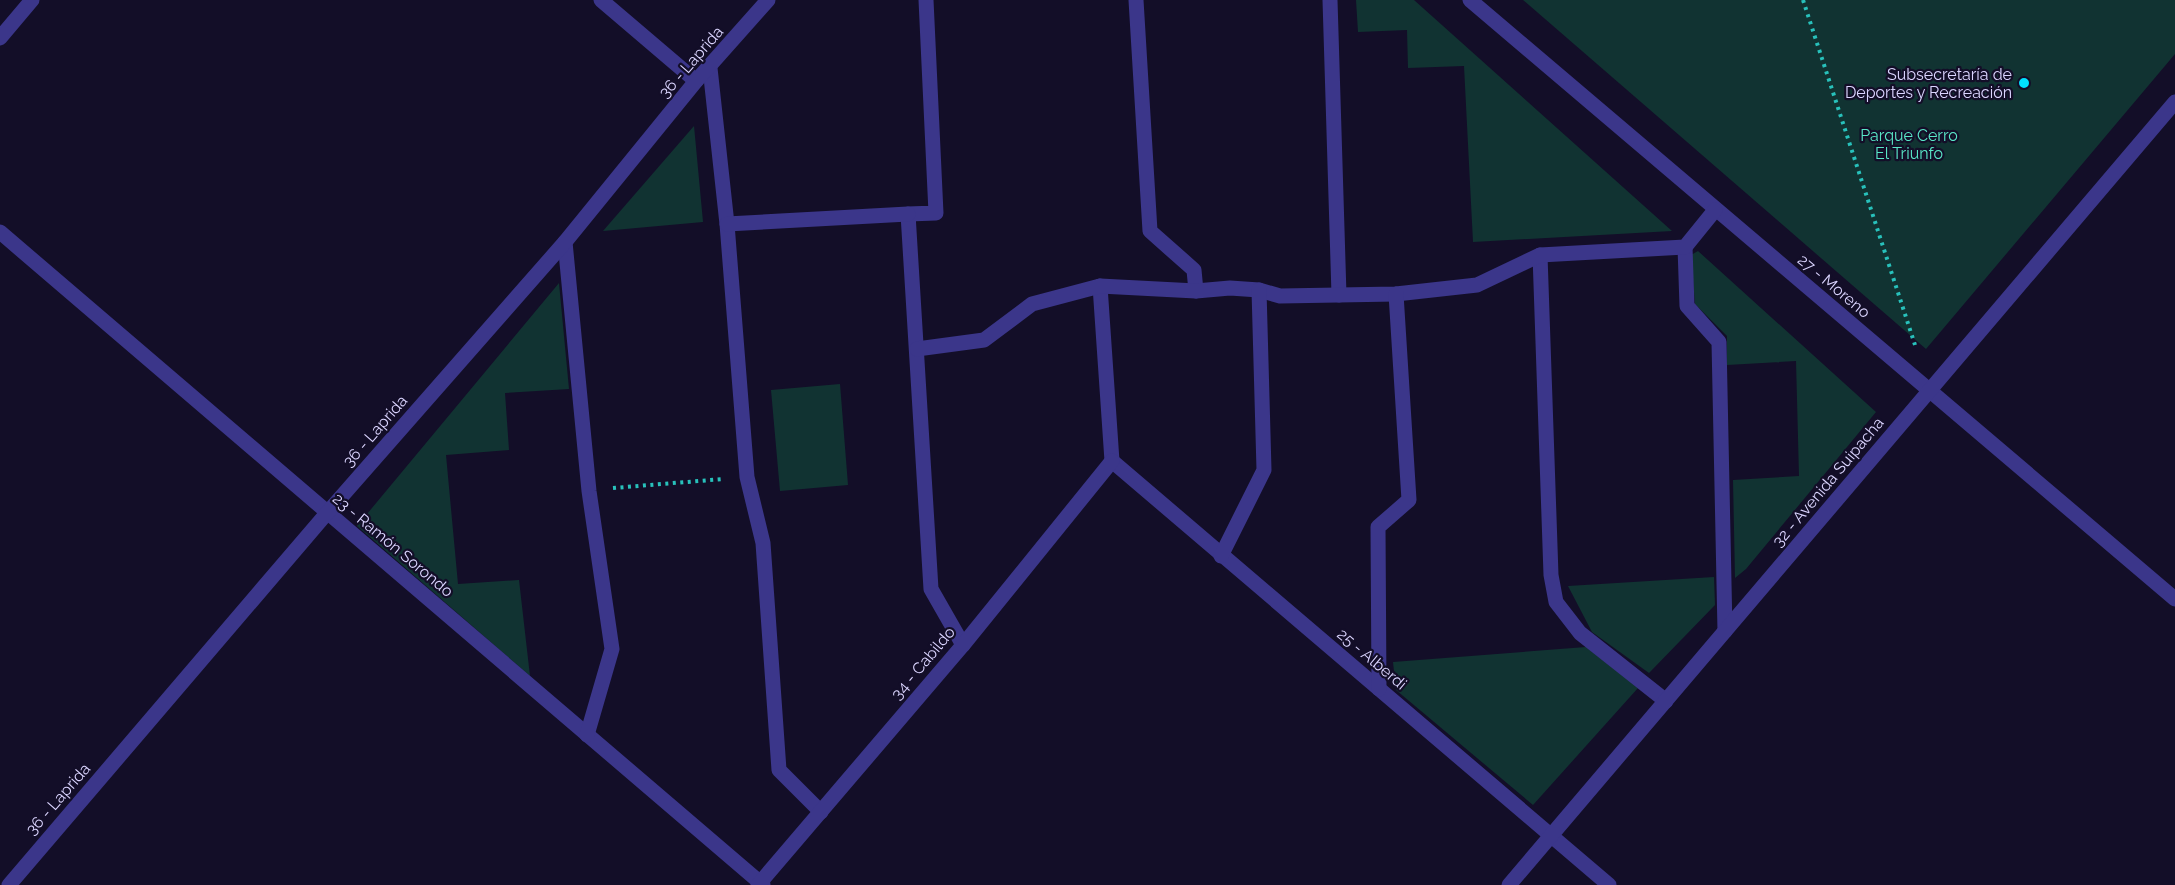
<svg xmlns="http://www.w3.org/2000/svg" width="2175" height="885" font-family="Raleway,sans-serif">
	<style>
		.green { fill: #113332 }
		.lines { fill: none; stroke-linecap: round; stroke-linejoin: round }
		.path { stroke: #28c1bb; stroke-width: 4; stroke-dasharray: 3 4.5; stroke-linecap: butt }
		.minor { stroke: #3b368a; stroke-width: 15 }
		.poi-dot { fill: #01e0ff; stroke: #130e28; stroke-width: 2 }
		.labels { text-anchor: middle; dominant-baseline: central; stroke-width: 4.5; stroke-linejoin: round; paint-order: stroke }
		.street-label { font-size: 16px; fill: #dbd5ff; stroke: #130e28 }
		.poi-label { font-size: 16px; fill: #dbd5ff; stroke: #130e28; text-anchor: end }
		.park-label { font-size: 16px; fill: #59e7c7; stroke: #130e28 }
	</style>
	<rect width="100%" height="100%" fill="#130e28"/>
	<g class="green">
		<path d="M1356,0H1414L1672,231L1473,242L1464,66L1408,68L1407,30L1358,32Z"/>
		<path d="M1523,0H2175V54L1926,349Z"/>
		<path d="M694,126L703,222L603,231Z"/>
		<path d="M1698,251L1876,412L1746,569L1735,578L1733,480L1799,476L1796,361L1727,365V336L1695,304L1691,255Z"/>
		<path d="M559,283L569,389L505,393L509,450L446,455L458,584L519,580L530,676L357,526Z"/>
		<path d="M840,384L848,485L780,491L771,390Z"/>
		<path d="M1714,577L1715,605L1649,673L1592,632L1568,586Z"/>
		<path d="M1586,647L1638,688L1533,805L1396,690L1393,662Z"/>
	</g>
	<g class="lines">
		<g class="path">
			<path d="M1803,0L1915,345"/>
			<path d="M613,488L723,479"/>
		</g>
		<g class="minor">
			<path d="M601,0L696,81"/>
			<path d="M926,0L936,213L908,214L931,589L963,645"/>
			<path d="M1136,0L1150,231L1194,270L1196,291"/>
			<path d="M1330,0L1339,295"/>
			<path d="M1470,0L2175,599"/>
			<path d="M0,38L32,0"/>
			<path d="M710,68L727,224L747,477L763,543L779,770L821,812"/>
			<path d="M727,224L908,214"/>
			<path d="M0,232L763,885"/>
			<path d="M565,242L589,491L612,649L587,735"/>
			<path d="M1685,247L1687,306L1719,342L1725,631"/>
			<path d="M1540,255L1551,575L1556,602L1580,633L1666,701"/>
			<path d="M1100,286L1112,461"/>
			<path d="M917,349L984,340L1032,304L1100,286L1196,291L1230,288L1259,290L1280,296L1396,294L1477,285L1540,255L1685,247L1715,210"/>
			<path d="M1112,461L1609,885"/>
			<path d="M1221,556L1264,470L1259,290"/>
			<path d="M1379,689L1378,527L1409,500L1396,294"/>
			<path d="M9,885L327,513L565,242L696,81L768,0"/>
			<path d="M758,885L963,645L1112,461"/>
			<path d="M1509,885L2175,102"/>
		</g>
	</g>
	<circle class="poi-dot" cx="2024" cy="83" r="6"/>
	<g class="labels">
		<g class="street-label">
			<text transform="translate(691 62) rotate(-49)">36 - Laprida</text>
			<text transform="translate(1834 286) rotate(40)">27 - Moreno</text>
			<text transform="translate(375 431) rotate(-49)">36 - Laprida</text>
			<text transform="translate(1828 482) rotate(-50)">32 - Avenida Suipacha</text>
			<text transform="translate(393 545) rotate(40)">23 - Ramón Sorondo</text>
			<text transform="translate(1372 659) rotate(40)">25 - Alberdi</text>
			<text transform="translate(923 663) rotate(-50)">34 - Cabildo</text>
			<text transform="translate(58 799) rotate(-49)">36 - Laprida</text>
		</g>
		<g class="poi-label">
			<text x="2012" y="74">Subsecretaría de<tspan x="2012" dy="18">Deportes y Recreación</tspan></text>
		</g>
		<g class="park-label">
			<text x="1909" y="135">Parque Cerro<tspan x="1909" dy="18">El Triunfo</tspan></text>
		</g>
	</g>
</svg>
